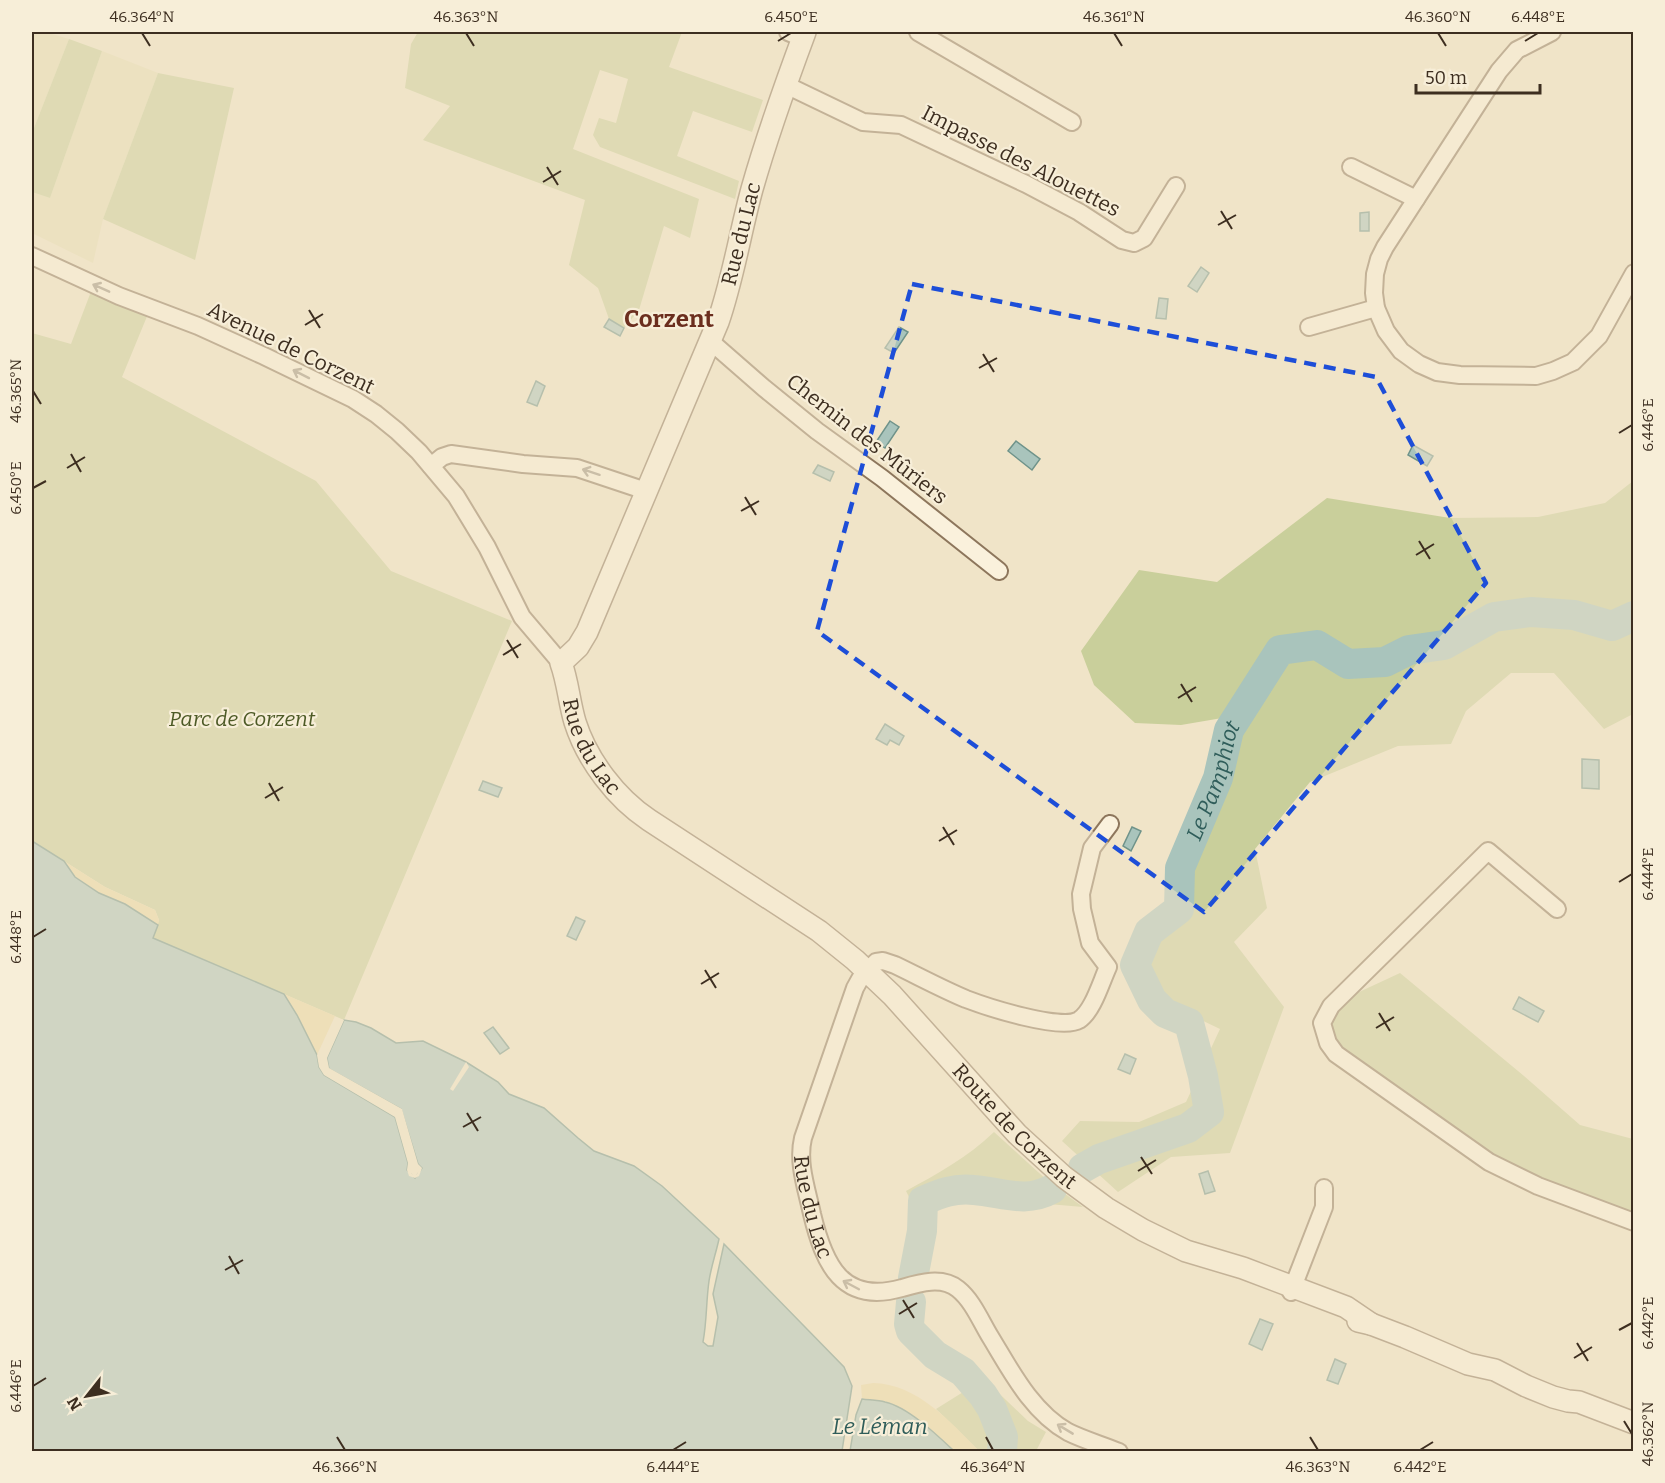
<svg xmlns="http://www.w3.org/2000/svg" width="1665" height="1483" font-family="Bitter,serif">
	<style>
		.farmland { fill: #e6deb5 }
		.green { fill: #c9cf9b }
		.sand { fill: #ecd9a5 }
		.water { fill: #a9c4bc; stroke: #6f938a; stroke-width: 1.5 }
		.pier { fill: #f0e4c8 }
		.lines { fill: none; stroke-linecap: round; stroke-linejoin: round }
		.river { stroke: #a9c4bc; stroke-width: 30 }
		.minor-casing { stroke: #8d765c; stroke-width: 20 }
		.tertiary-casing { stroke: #8d765c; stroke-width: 24 }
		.minor { stroke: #faf1dc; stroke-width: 16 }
		.tertiary { stroke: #faf1dc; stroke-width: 21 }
		.oneway { stroke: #9c907e }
		.marked { fill: none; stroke: #1d4ed8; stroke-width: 4.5; stroke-dasharray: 12 8; stroke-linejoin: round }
		.ticks { fill: none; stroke: #3d2e20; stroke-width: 2 }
		.labels { text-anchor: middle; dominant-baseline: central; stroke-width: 4.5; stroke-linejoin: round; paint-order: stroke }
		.street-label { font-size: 21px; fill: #3d2e20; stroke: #f7eed8 }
		.park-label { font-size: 21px; font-style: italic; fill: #4d5a26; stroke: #f7eed8 }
		.water-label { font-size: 22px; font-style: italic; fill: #2f5d5a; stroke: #f7eed8 }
		.quarter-label { font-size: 24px; font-weight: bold; fill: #6b2e1e; stroke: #f7eed8 }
		.neatline { fill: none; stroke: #3d2e20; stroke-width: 2 }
		.ticks-label { font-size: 15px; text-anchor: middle; fill: #3d2e20 }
	</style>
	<rect width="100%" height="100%" fill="#f0e4c8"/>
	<g class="farmland">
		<path d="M32,32H45L69,39L32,133Z"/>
		<path d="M102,51L158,73L103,219L93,263L32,233V192L50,198Z"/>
	</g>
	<g class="green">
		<path d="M418,32H682L669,67L763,100L752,132L693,111L677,156L739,181L735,199L600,147L593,135L599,118L616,123L628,79L600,70L573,149L699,199L690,238L664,226L639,310L624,328L609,319L598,288L569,265L585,200L423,140L450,106L405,88L411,44Z"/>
		<path d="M69,39L102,51L50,198L32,192V133Z"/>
		<path d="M158,73L234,88L195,260L103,219Z"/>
		<path d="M92,289L148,314L122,377L316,481L391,571L512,621L344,1020L153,938L159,920L155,910L105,887L32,841V333L71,344Z"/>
		<path d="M1633,481V714L1604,729L1554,673H1511L1466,711L1451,744L1398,746L1310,782L1255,849L1267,908L1234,942L1284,1007L1230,1153L1171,1157L1118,1192L1062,1141L1080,1121L1139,1122L1186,1102L1220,1029L1168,1004L1144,964L1155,939L1228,717L1181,725L1135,723L1094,685L1081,651L1139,570L1217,582L1327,498L1450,518L1538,517L1605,503Z"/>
		<path d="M1400,973L1524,1076L1580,1125L1633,1139V1217C1604,1205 1573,1194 1544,1181C1472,1147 1408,1097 1344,1050L1332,1036L1329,1021L1357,993Z"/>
		<path d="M994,1132L1049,1182L1083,1207L979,1198L938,1203L923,1279L904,1284L916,1211L906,1191C937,1174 968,1157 994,1132Z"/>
		<path d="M984,1379L1028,1421L1046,1432L1036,1451H979L936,1409Z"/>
	</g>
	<g class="sand">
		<path d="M64,861L105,887L155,910L159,920L158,925L125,904L99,893L75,877Z"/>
		<path d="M284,994L335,1016L317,1055L297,1015Z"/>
		<path d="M873,1383C917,1384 950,1421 979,1451H954L931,1430L887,1402L862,1399L861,1385Z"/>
	</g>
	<g class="water">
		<path d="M1369,212V231H1360V213Z"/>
		<path d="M1201,267L1209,273L1197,292L1188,286Z"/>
		<path d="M1159,298L1168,299L1166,319L1156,318Z"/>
		<path d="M609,319L624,328L620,336L604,327Z"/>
		<path d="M899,327L908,332L894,353L885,348Z"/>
		<path d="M536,381L545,386L537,406L527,402Z"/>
		<path d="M890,421L899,427L885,448L876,442Z"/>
		<path d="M1016,441L1040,459L1032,470L1008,451Z"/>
		<path d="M1413,445L1433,456L1427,466L1408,455Z"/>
		<path d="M818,465L834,472L830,481L813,473Z"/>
		<path d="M885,724L904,736L899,745L890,740L887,745L876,739Z"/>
		<path d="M1582,759L1599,760V789L1582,788Z"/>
		<path d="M483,781L502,788L498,797L479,790Z"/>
		<path d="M1132,827L1141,831L1131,851L1123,846Z"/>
		<path d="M32,841L64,861L75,877L99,893L125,904L158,925L153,938L284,994L297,1015L317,1055L319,1067L324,1075L395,1117L408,1163L407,1170L415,1178L422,1168L418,1164L401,1109L329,1069L327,1058L344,1020L356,1022L371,1028L396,1043L423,1041L466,1062L498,1082L509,1094L544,1108L578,1138L594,1151L634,1166L662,1186L719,1239C716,1253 711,1267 709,1281C706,1302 707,1321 703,1342L708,1346H713L718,1317L713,1294L724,1244L844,1367L852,1386L842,1451H32Z"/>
		<path d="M576,917L585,921L576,940L567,936Z"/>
		<path d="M1519,997L1544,1011L1538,1022L1513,1009Z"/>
		<path d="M493,1027L509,1048L500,1054L484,1033Z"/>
		<path d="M1125,1054L1136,1059L1130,1074L1118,1069Z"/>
		<path d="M1208,1171L1215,1191L1205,1194L1199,1174Z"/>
		<path d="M1260,1319L1273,1324L1262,1350L1249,1344Z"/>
		<path d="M1335,1359L1346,1364L1338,1384L1327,1380Z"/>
		<path d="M862,1399C869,1400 878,1400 885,1402C908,1407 937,1435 954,1451H850L856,1415Z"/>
	</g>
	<g class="pier">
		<path d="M341,1019L344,1020L327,1058L329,1068L402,1109L418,1164L422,1168L419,1176L415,1178L409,1176L407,1170L408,1163L395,1117L324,1075L319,1067L317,1055L319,1052L322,1066L326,1072L397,1115L410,1162V1170L412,1174L415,1175L417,1174L419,1169L415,1165L399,1111L327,1070L324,1057Z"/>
		<path d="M466,1062L469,1067L453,1091L450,1089Z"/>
	</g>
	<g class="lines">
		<g class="river">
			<path id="s1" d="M1083,1168L1099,1159L1188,1128L1209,1112L1203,1076L1189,1023L1165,1013L1152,1000L1135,965L1149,932L1179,909L1180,868L1218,778L1229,730L1280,650L1317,645L1348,664L1385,662L1409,650L1444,645L1494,617L1531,612L1574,615L1612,626L1634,616"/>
			<path d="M913,1278L922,1231L923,1201C941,1193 954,1188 974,1190C1002,1192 1025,1204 1052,1189"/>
			<path d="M911,1302L909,1324L911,1331L935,1355L963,1372L983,1395L992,1409L1003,1437L1002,1452"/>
		</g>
		<g class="minor-casing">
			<g id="minor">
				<path d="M788,32L802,38"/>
				<path d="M918,32L1072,122"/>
				<path d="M1552,32L1517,50L1499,71L1385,247L1379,259L1375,274L1374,293L1376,308L1386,331L1401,351L1419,364L1437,372L1460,375L1536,376L1553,371L1573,362L1599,336L1634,273"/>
				<path d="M786,85L863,122L901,125L1026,184L1079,212L1122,240L1134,243L1144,238L1176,186"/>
				<path d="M1351,167L1416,199"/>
				<path d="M32,256L119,296L198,326L264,356L353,399L376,414L397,431L419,452L456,496L487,547L522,617L561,663"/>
				<path d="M1309,327L1376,308"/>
				<path d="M709,340L764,388L817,431L882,478L999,571"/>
				<path d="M431,466L442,457L451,454L523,464L577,468L646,491"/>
				<path id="s2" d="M1110,824L1092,848L1081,894L1082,909L1090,943L1108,967C1101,982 1093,1011 1079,1020C1061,1031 987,1007 966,999C942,989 918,976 895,965L883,961L876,962L860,979L855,988L803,1138C797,1163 807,1190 812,1214C824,1264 842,1305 902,1288C919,1283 942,1276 958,1289C973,1301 981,1322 991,1338C1011,1371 1032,1412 1068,1432C1084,1440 1102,1445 1119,1452"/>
				<path d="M1557,909L1488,851L1331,1006L1322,1023L1328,1043L1336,1054L1489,1162L1538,1186L1634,1222"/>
				<path d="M1291,1292L1324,1207V1188"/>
			</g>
		</g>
		<g class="tertiary-casing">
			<g id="tertiary">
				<path id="s3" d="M805,32C786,83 767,136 752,189C740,233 733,279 718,322L587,632L578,647L561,663C568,682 569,702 575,722C587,760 616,798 649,820L819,931L855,960L892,995L1017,1134L1064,1177L1106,1208L1143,1230L1186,1251L1243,1268L1346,1307L1371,1324"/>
				<path d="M1358,1321L1371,1324L1405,1337L1468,1364L1495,1370L1526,1386L1553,1397L1568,1401L1579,1402L1634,1423"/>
			</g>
		</g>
		<use href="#minor" class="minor"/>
		<use href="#tertiary" class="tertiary"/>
	</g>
	<defs><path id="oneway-shaft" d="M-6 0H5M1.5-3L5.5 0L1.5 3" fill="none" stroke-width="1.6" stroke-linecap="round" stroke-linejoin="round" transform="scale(1.5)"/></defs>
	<g class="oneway">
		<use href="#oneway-shaft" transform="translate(101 288) rotate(-156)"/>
		<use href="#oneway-shaft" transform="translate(301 374) rotate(-153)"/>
		<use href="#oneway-shaft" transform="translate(591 472) rotate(-162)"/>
		<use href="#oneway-shaft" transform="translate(851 1285) rotate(-152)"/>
		<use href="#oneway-shaft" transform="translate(1065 1429) rotate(-149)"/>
	</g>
	<path d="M0 0H1665V1483H0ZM912,284L1376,377L1486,583L1204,912L817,631Z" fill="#f0e4c8" fill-opacity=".55" fill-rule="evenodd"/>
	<path class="marked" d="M912,284L1376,377L1486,583L1204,912L817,631Z"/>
	<path class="ticks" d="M142,33L150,46M466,33L474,46M1114,33L1122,46M1438,33L1446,46M778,41L791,33M1525,41L1538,33M547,167L558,185M543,182L561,171M1221,211L1232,229M1218,225L1236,215M309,310L320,328M305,325L323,314M983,354L994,372M979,368L997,358M33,391L41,404M1619,433L1632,425M71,454L81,472M67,468L85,457M33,488L46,481M745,497L756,515M741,511L759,501M1419,541L1430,559M1416,555L1434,544M507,640L518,658M503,655L521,644M1181,684L1192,702M1178,698L1196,687M269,783L279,801M265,798L283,787M943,827L954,845M939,841L957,830M1619,882L1632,874M33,937L46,929M705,970L716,988M701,984L719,973M1379,1013L1390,1031M1376,1028L1394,1017M467,1113L478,1131M463,1127L481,1117M1141,1157L1152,1174M1138,1171L1156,1160M229,1256L239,1274M225,1270L243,1260M903,1300L914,1318M899,1314L917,1303M1619,1330L1632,1323M1577,1343L1588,1361M1574,1358L1592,1347M33,1386L46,1378M1624,1421L1632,1434M337,1437L345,1450M986,1437L993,1450M1310,1437L1318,1450M673,1450L686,1442M1420,1450L1433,1442"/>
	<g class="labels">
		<g class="street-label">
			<text transform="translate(1021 161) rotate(27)">Impasse des Alouettes</text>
			<text transform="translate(741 234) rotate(-76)">Rue du Lac</text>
			<text transform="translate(291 348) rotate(26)">Avenue de Corzent</text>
			<text transform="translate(867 439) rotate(38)">Chemin des Mûriers</text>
			<text stroke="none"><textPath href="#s3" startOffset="770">Rue du Lac</textPath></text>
			<text stroke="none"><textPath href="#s3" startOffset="1346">Route de Corzent</textPath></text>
			<text stroke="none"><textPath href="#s2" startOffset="696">Rue du Lac</textPath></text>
		</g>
		<g class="park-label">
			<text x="242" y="719">Parc de Corzent</text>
		</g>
		<g class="water-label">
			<text stroke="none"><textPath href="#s1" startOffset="522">Le Pamphiot</textPath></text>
			<text x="880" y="1426">Le Léman</text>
		</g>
		<g class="quarter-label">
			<text x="669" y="319">Corzent</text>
		</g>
	</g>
	<rect width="1665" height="1483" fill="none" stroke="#f7eed8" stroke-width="66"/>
	<g transform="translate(87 1396) rotate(239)" stroke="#f7eed8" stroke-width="4.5" paint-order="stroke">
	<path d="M0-4.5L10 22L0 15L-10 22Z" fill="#3d2e20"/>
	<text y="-9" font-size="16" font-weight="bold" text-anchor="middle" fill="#3d2e20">N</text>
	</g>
	<path d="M1416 84v9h124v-9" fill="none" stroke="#3d2e20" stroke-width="3"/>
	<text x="1425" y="84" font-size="18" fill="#3d2e20" stroke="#f7eed8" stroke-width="4.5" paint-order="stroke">50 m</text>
	<rect x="33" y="33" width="1599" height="1417" class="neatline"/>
	<g class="ticks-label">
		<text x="142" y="22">46.364°N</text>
		<text x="466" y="22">46.363°N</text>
		<text x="791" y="22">6.450°E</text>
		<text x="1114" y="22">46.361°N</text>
		<text x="1438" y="22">46.360°N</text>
		<text x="1538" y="22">6.448°E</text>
		<text transform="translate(16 391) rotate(-90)" y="5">46.365°N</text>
		<text transform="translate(1648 425) rotate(-90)" y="5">6.446°E</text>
		<text transform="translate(16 488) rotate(-90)" y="5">6.450°E</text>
		<text transform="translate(1648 874) rotate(-90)" y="5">6.444°E</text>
		<text transform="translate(16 937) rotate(-90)" y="5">6.448°E</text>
		<text transform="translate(1648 1323) rotate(-90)" y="5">6.442°E</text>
		<text transform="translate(16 1386) rotate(-90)" y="5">6.446°E</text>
		<text transform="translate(1648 1434) rotate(-90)" y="5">46.362°N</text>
		<text x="345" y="1472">46.366°N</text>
		<text x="673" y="1472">6.444°E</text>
		<text x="993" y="1472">46.364°N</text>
		<text x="1318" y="1472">46.363°N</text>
		<text x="1420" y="1472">6.442°E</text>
	</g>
</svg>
